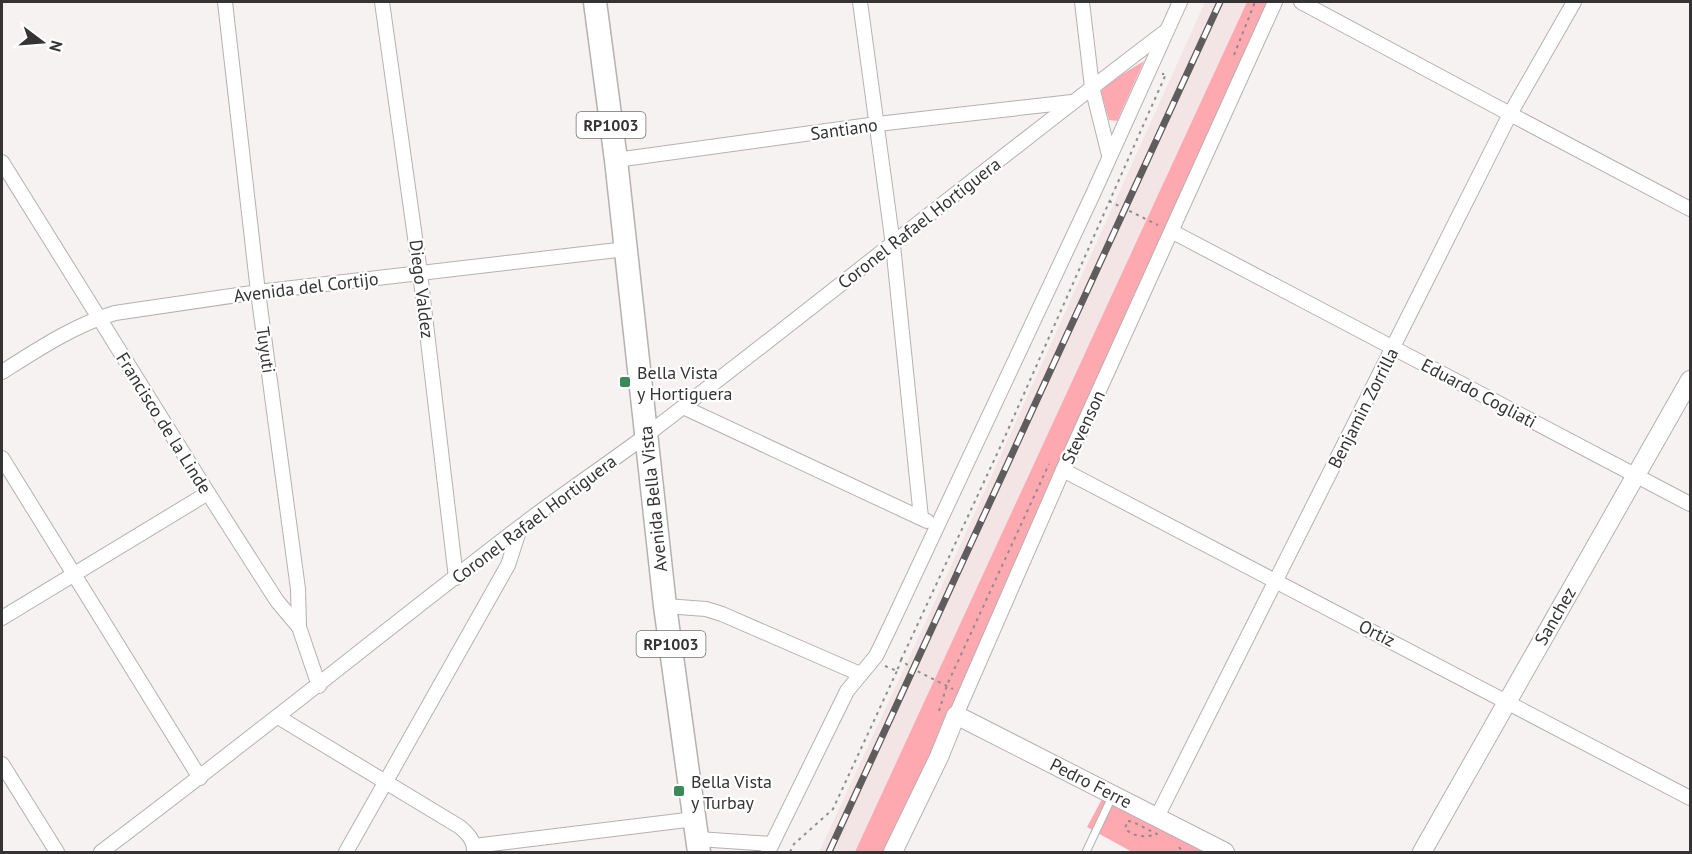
<svg xmlns="http://www.w3.org/2000/svg" width="1692" height="854" font-family="'PT Sans',sans-serif">
	<style>
		.built { fill: #f3e4e5 }
		.green { fill: #fea8af }
		.lines { fill: none; stroke-linecap: round; stroke-linejoin: round }
		.service-casing { stroke: #b5b1b1; stroke-width: 9 }
		.minor-casing { stroke: #b5b1b1; stroke-width: 16 }
		.tertiary-casing { stroke: #b5b1b1; stroke-width: 20 }
		.primary-casing { stroke: #b5b1b1; stroke-width: 25 }
		.path { stroke: #8f8c8c; stroke-width: 2; stroke-dasharray: 3 4.5; stroke-linecap: butt }
		.service { stroke: #fff; stroke-width: 7 }
		.minor { stroke: #fff; stroke-width: 14 }
		.tertiary { stroke: #fff; stroke-width: 18 }
		.primary { stroke: #fff; stroke-width: 22 }
		.rail-casing { stroke: #5e5c5c; stroke-width: 7 }
		.rail { stroke: #fff; stroke-width: 4.5; stroke-dasharray: 14; stroke-linecap: butt }
		.poi-dot { fill: #3b8a5a; stroke: #fff; stroke-width: 2 }
		.labels { text-anchor: middle; dominant-baseline: central; stroke-width: 4.5; stroke-linejoin: round; paint-order: stroke }
		.shield { fill: #fff; stroke: #727070; stroke-width: 1.5 }
		.shield-label { font-size: 16px; font-weight: bold; fill: #353333 }
		.street-label { font-size: 18px; fill: #353333; stroke: #fff }
		.poi-label { font-size: 18px; fill: #353333; stroke: #fff; text-anchor: start }
	</style>
	<rect width="100%" height="100%" fill="#f7f2f2"/>
	<path class="built" d="M1205,2H1269L889,852H819L926,621Z"/>
	<g class="green">
		<path d="M1247,2H1270L887,852H855Z"/>
		<path d="M1144,61L1117,121L1109,120L1101,92L1105,85Z"/>
		<path d="M1102,799L1204,852H1132L1087,827Z"/>
	</g>
	<g class="lines">
		<g class="service-casing">
			<path id="service" d="M1086,852L1112,797"/>
		</g>
		<g class="minor-casing">
			<g id="minor">
				<path d="M225,2L258,292L298,589L299,627"/>
				<path d="M382,2L420,273L456,578"/>
				<path d="M860,2L893,245L921,518"/>
				<path d="M1082,2L1092,87L1109,155"/>
				<path d="M1301,2L1510,114L1690,209"/>
				<path d="M616,160L877,124L1072,102"/>
				<path d="M2,162L208,493L277,601L299,627L319,686"/>
				<path d="M1173,232L1690,504"/>
				<path d="M2,372C37,350 74,325 115,313L258,292L626,249"/>
				<path d="M683,407L927,521"/>
				<path d="M2,458L200,778"/>
				<path d="M1063,470L1690,798"/>
				<path d="M665,606L706,609L722,614L860,674"/>
				<path d="M2,618L208,493"/>
				<path d="M956,715L1063,470L1275,2"/>
				<path d="M278,717L460,827C468,834 475,841 474,852"/>
				<path d="M2,764L57,852"/>
				<path d="M1157,817L1510,114L1574,2"/>
				<path d="M698,839L772,844"/>
				<path d="M474,846L695,819"/>
				<path d="M101,852C241,747 378,636 517,529C560,496 605,466 648,434C822,301 992,163 1166,31"/>
				<path d="M346,852L508,565L520,528"/>
				<path d="M768,852L847,691L876,656L890,627L1093,194L1180,2"/>
			</g>
		</g>
		<g class="tertiary-casing">
			<g id="tertiary">
				<path d="M893,852L939,757L956,715L1225,852"/>
				<path d="M1422,852L1690,380"/>
			</g>
		</g>
		<g class="primary-casing">
			<path id="primary" d="M595,2L616,160L665,606L699,852"/>
		</g>
		<g class="path">
			<path d="M1234,55L1255,2"/>
			<path d="M1109,201L1158,225"/>
			<path d="M901,660L1003,441L1166,74H1162"/>
			<path d="M885,666L897,671L901,660L913,669L953,689"/>
			<path d="M939,711L947,685L1049,464"/>
			<path d="M1128,821L1133,822L1157,834C1146,838 1132,837 1125,828Z"/>
			<path d="M1179,847L1183,852"/>
			<path d="M790,852L794,844L833,809L897,671"/>
		</g>
		<use href="#service" class="service"/>
		<use href="#minor" class="minor"/>
		<use href="#tertiary" class="tertiary"/>
		<use href="#primary" class="primary"/>
		<g class="rail-casing">
			<path id="rail" d="M829,852L1220,2"/>
		</g>
		<use href="#rail" class="rail"/>
	</g>
	<g class="poi-dot">
		<rect x="619" y="376" width="12" height="12" rx="3"/>
		<rect x="673" y="785" width="12" height="12" rx="3"/>
	</g>
	<g class="labels">
		<g class="shield">
			<rect x="576.5" y="112" width="69" height="26" rx="4.5"/>
			<rect x="636.5" y="631" width="69" height="26" rx="4.5"/>
		</g>
		<g class="shield-label">
			<text x="611" y="125">RP1003</text>
			<text x="671" y="644">RP1003</text>
		</g>
		<g class="street-label">
			<text transform="translate(844 129) rotate(-8)">Santiano</text>
			<text transform="translate(919 223) rotate(-38)">Coronel Rafael Hortiguera</text>
			<text transform="translate(306 287) rotate(-7)">Avenida del Cortijo</text>
			<text transform="translate(422 289) rotate(83)">Diego Valdez</text>
			<text transform="translate(266 350) rotate(82)">Tuyuti</text>
			<text transform="translate(1479 393) rotate(28)">Eduardo Cogliati</text>
			<text transform="translate(1363 408) rotate(-63)">Benjamin Zorrilla</text>
			<text transform="translate(164 423) rotate(58)">Francisco de la Linde</text>
			<text transform="translate(1083 427) rotate(-65)">Stevenson</text>
			<text transform="translate(653 499) rotate(-96)">Avenida Bella Vista</text>
			<text transform="translate(534 519) rotate(-37)">Coronel Rafael Hortiguera</text>
			<text transform="translate(1555 616) rotate(-60)">Sanchez</text>
			<text transform="translate(1377 633) rotate(27)">Ortiz</text>
			<text transform="translate(1091 783) rotate(27)">Pedro Ferre</text>
		</g>
		<g class="poi-label">
			<text x="637" y="372">Bella Vista<tspan x="637" dy="21">y Hortiguera</tspan></text>
			<text x="691" y="781">Bella Vista<tspan x="691" dy="21">y Turbay</tspan></text>
		</g>
	</g>
	<rect width="1692" height="854" fill="none" stroke="#353333" stroke-width="6"/>
	<g transform="translate(42 42) rotate(106)" stroke="#ffffff" stroke-width="4.5" paint-order="stroke">
	<path d="M0-4.5L10 22L0 15L-10 22Z" fill="#353333"/>
	<text y="-9" font-size="16" font-weight="bold" text-anchor="middle" fill="#353333">N</text>
	</g>
</svg>
